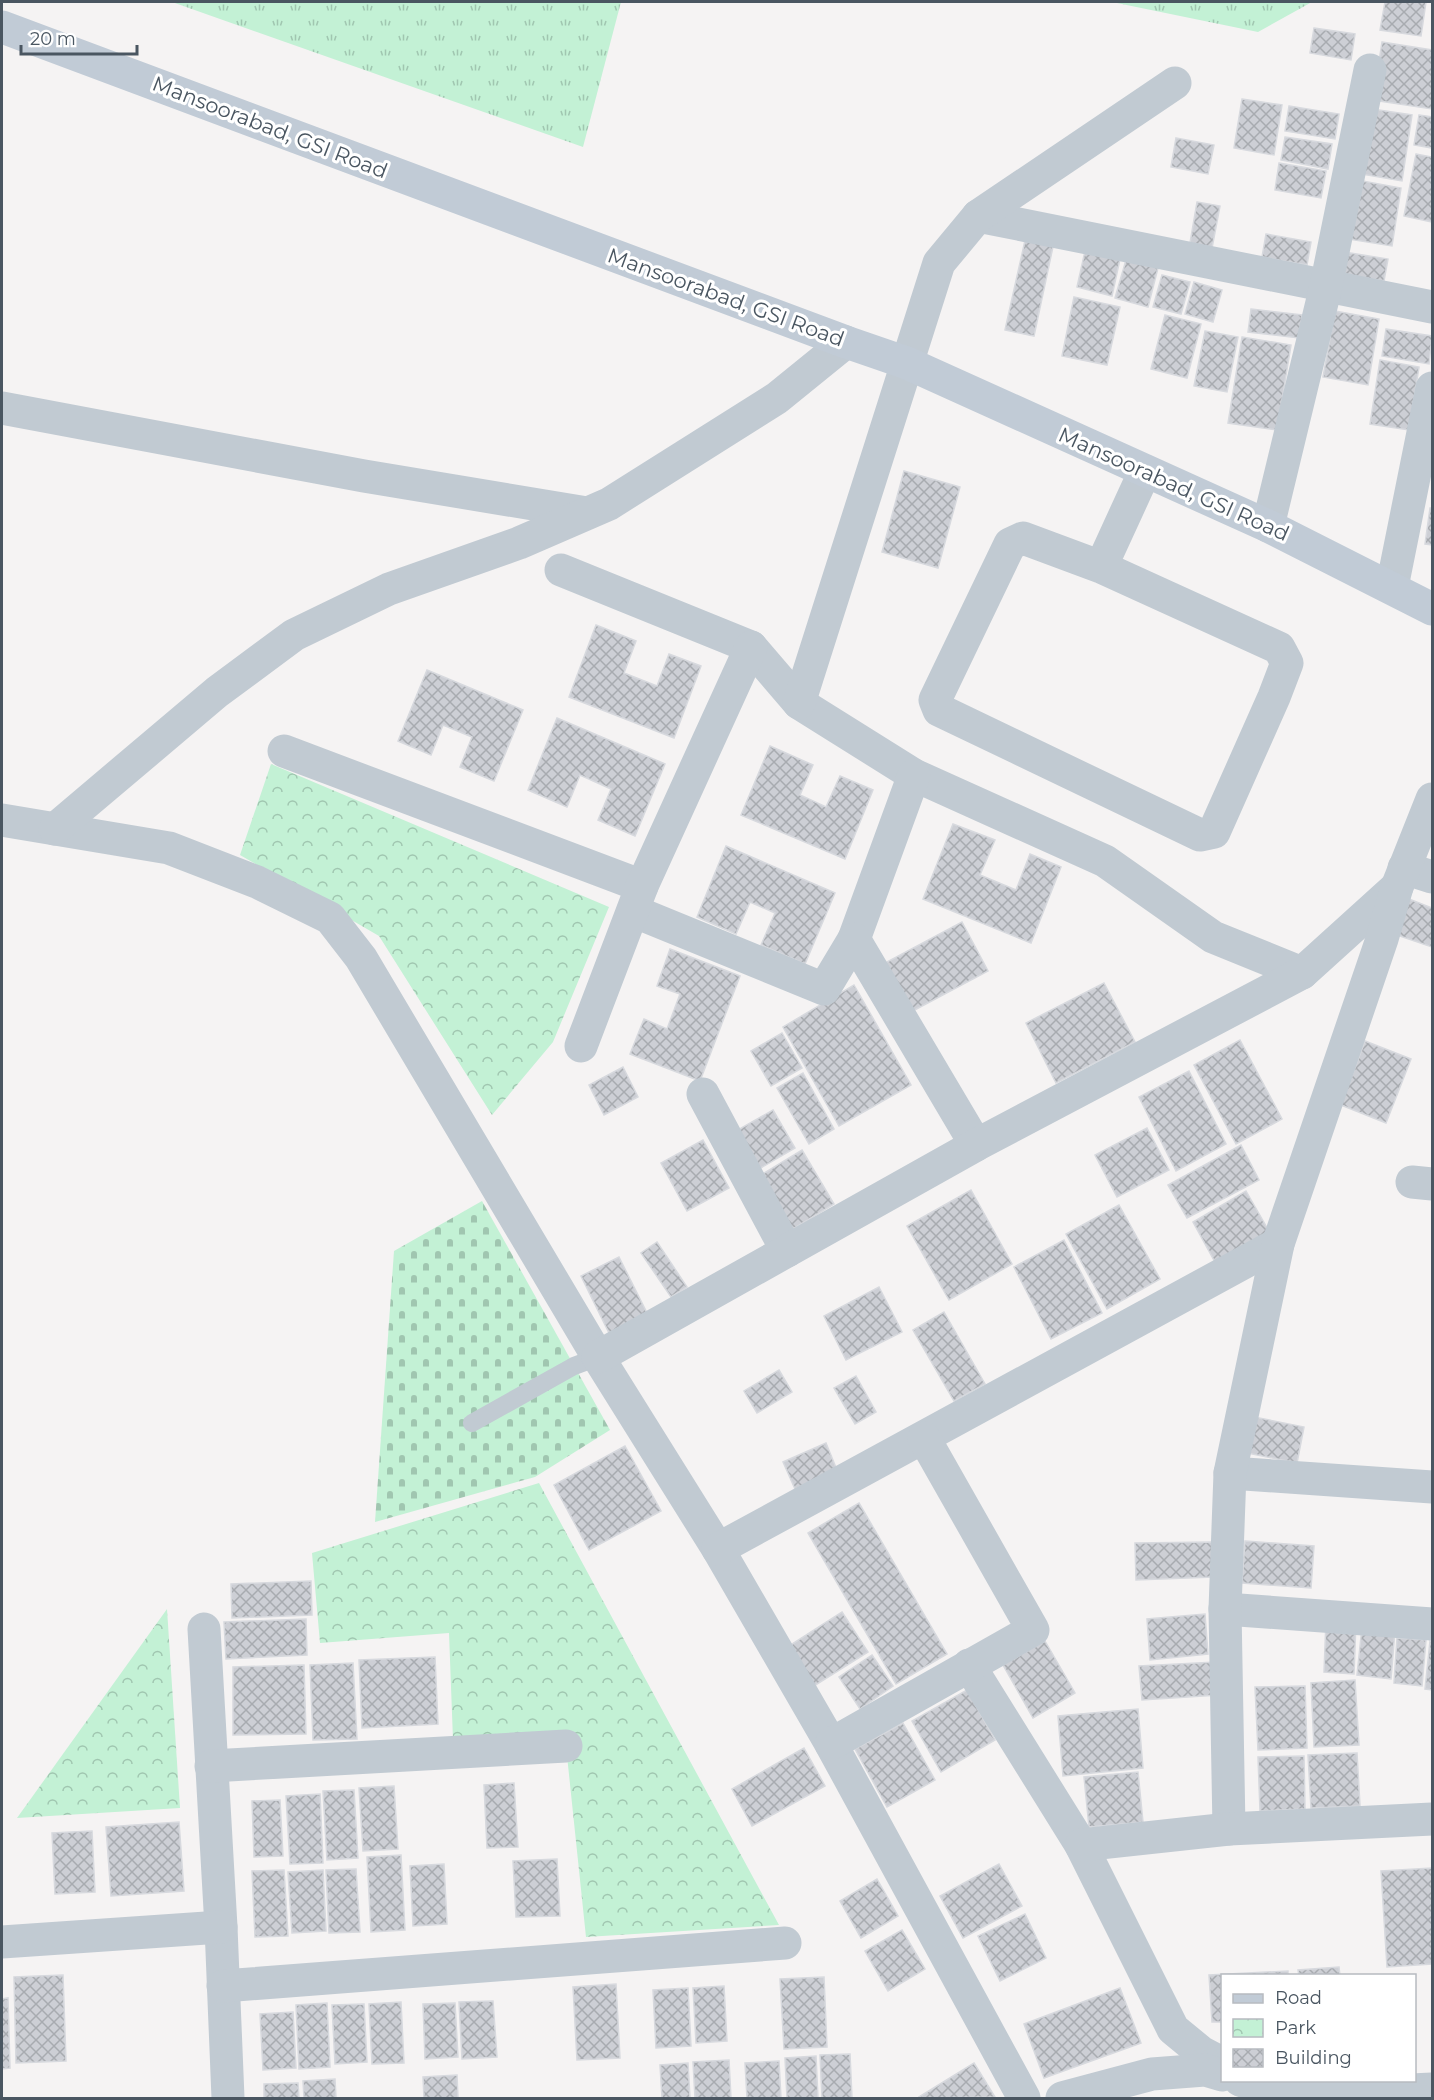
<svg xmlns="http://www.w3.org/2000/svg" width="1434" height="2100" font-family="Montserrat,sans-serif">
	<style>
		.grass { fill: url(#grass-tufts) }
		.cemetery { fill: url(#cemetery-stones) }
		.park { fill: url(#park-crowns) }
		.building { fill: url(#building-cross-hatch); stroke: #d7d9de; stroke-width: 1.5 }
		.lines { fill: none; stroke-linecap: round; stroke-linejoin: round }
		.lane { stroke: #c1cad2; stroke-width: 18 }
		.street { stroke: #c1cad2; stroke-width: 33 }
		.secondary { stroke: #c1cbd6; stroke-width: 33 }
		.labels { text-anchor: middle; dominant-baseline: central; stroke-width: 6; stroke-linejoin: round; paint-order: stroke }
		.street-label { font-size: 21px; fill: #4a5661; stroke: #fff }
	</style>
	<defs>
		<pattern id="grass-tufts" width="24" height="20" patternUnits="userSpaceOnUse" patternTransform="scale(1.5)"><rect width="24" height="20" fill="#c3f1d5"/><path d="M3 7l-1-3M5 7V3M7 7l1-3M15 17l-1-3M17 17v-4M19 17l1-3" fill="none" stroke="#a0c6b0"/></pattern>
		<pattern id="cemetery-stones" width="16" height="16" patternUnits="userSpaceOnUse" patternTransform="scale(1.5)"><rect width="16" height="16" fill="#c3f1d5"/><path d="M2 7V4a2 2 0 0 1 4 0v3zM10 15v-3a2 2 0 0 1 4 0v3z" fill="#a0c6b0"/></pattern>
		<pattern id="park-crowns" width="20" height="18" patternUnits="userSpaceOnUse" patternTransform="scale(1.5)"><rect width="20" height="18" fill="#c3f1d5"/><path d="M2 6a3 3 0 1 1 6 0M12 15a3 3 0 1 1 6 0" fill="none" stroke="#a0c6b0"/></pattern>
		<pattern id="building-cross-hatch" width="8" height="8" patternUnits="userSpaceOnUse" patternTransform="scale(1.5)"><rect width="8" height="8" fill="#cdcfd5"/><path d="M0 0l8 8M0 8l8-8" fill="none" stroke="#a8abb0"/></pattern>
	</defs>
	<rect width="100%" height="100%" fill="#f5f3f3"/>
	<g class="grass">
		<path d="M172,2H621L583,147Z"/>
		<path d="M1112,2H1312L1258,32Z"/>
	</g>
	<path class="cemetery" d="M482,1201L610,1430L535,1477L375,1522L394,1251Z"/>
	<g class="park">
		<path d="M271,764L609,907L553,1042L492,1115L379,936L240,855Z"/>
		<path d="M539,1483L779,1925L586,1937L566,1746L453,1740L449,1633L320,1643L312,1553Z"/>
		<path d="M167,1609L180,1808L17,1818Z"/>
	</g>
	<g class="building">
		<path d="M1385,2H1426L1421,36L1380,30Z"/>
		<path d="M1314,28L1355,34L1351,60L1310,53Z"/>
		<path d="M1382,42L1432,50V109L1373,100Z"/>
		<path d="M1242,99L1282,105L1274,155L1234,148Z"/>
		<path d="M1289,106L1339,114L1335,139L1285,131Z"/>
		<path d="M1372,109L1412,115L1402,181L1361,174Z"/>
		<path d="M1419,115L1432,117V148L1414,145Z"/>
		<path d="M1285,137L1332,144L1328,169L1281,160Z"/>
		<path d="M1176,138L1214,145L1208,174L1171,167Z"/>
		<path d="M1416,154L1432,157V222L1404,216Z"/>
		<path d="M1279,163L1326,171L1321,198L1275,190Z"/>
		<path d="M1357,180L1401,188L1392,246L1348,239Z"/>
		<path d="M1197,202L1220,206L1212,248L1190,243Z"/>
		<path d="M1266,234L1311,242L1307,265L1262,257Z"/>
		<path d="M1026,236L1054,242L1034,336L1005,330Z"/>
		<path d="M1085,251L1120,259L1112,296L1077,287Z"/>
		<path d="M1344,252L1388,259L1384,281L1341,274Z"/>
		<path d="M1126,260L1158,268L1148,307L1115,298Z"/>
		<path d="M1162,275L1190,282L1181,314L1153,307Z"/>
		<path d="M1194,282L1222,290L1213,322L1185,314Z"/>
		<path d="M1074,297L1120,307L1107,365L1062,356Z"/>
		<path d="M1251,309L1302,315L1299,338L1248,332Z"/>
		<path d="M1335,311L1379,319L1368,385L1323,377Z"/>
		<path d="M1165,315L1201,324L1187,378L1151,369Z"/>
		<path d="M1386,329L1432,336L1429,364L1382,356Z"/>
		<path d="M1205,331L1238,337L1227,392L1194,386Z"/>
		<path d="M1242,337L1291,345L1277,430L1228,423Z"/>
		<path d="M1380,360L1419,367L1409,430L1370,424Z"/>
		<path d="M904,471L960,487L938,568L882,552Z"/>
		<path d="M1430,508H1432V545L1425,544Z"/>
		<path d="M596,625L636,641L624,673L657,686L669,654L701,666L674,738L569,697Z"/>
		<path d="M427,670L523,710L494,781L460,767L472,737L443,725L431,755L398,741Z"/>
		<path d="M557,718L665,764L635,836L598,820L611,789L580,775L567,807L528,790Z"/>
		<path d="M770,746L813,765L800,795L826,807L840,776L873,790L845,859L741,815Z"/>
		<path d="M953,824L995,840L980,875L1016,890L1030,854L1061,867L1031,943L923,899Z"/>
		<path d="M726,846L835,893L805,964L761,945L775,913L750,902L736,934L697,917Z"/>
		<path d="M1409,899L1432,908V947L1397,935Z"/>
		<path d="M962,922L988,971L911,1012L885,963Z"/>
		<path d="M670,949L740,976L700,1081L630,1054L644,1019L667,1029L680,994L657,986Z"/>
		<path d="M1104,983L1135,1042L1056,1083L1026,1023Z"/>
		<path d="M854,985L911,1085L839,1126L783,1027Z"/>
		<path d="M782,1033L802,1068L771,1086L751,1051Z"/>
		<path d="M1240,1040L1282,1119L1236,1144L1194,1065Z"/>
		<path d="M1365,1041L1411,1059L1386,1123L1341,1105Z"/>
		<path d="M623,1067L638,1097L604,1115L589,1085Z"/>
		<path d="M1189,1071L1226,1144L1176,1171L1139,1097Z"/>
		<path d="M803,1073L834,1129L809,1144L777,1088Z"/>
		<path d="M773,1110L795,1148L759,1169L736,1131Z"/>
		<path d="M1147,1128L1169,1170L1117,1197L1095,1155Z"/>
		<path d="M703,1140L729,1188L687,1211L661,1163Z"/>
		<path d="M1241,1145L1259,1180L1187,1218L1168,1185Z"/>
		<path d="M802,1150L834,1204L793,1229L761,1175Z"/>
		<path d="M971,1190L1012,1264L949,1300L907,1226Z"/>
		<path d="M1246,1191L1270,1233L1216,1264L1193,1222Z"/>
		<path d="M1119,1205L1160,1279L1107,1309L1066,1234Z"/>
		<path d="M1064,1240L1102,1313L1051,1339L1014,1267Z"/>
		<path d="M657,1242L687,1287L671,1297L641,1253Z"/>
		<path d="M619,1257L647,1313L609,1333L581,1276Z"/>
		<path d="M879,1287L902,1332L846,1360L824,1316Z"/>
		<path d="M944,1312L985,1384L954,1401L913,1330Z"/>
		<path d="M779,1370L792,1392L757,1413L744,1391Z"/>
		<path d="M856,1376L876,1412L855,1424L834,1388Z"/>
		<path d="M1254,1417L1304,1427L1297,1463L1247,1453Z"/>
		<path d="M826,1443L837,1470L795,1489L783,1462Z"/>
		<path d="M625,1446L661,1511L589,1550L554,1485Z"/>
		<path d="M859,1503L947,1654L896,1684L808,1533Z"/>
		<path d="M1245,1541L1314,1546L1311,1588L1242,1583Z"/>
		<path d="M1213,1542V1577L1136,1580L1135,1543Z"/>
		<path d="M311,1581L312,1615L232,1618L231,1584Z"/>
		<path d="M842,1612L868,1652L814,1686L789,1646Z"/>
		<path d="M1205,1614L1208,1654L1150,1660L1147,1619Z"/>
		<path d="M306,1619L307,1655L226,1659L224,1622Z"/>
		<path d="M1326,1621L1356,1622L1354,1674L1324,1672Z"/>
		<path d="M1362,1627L1395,1630L1391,1679L1357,1675Z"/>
		<path d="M1397,1638L1426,1640L1422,1686L1394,1683Z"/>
		<path d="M1045,1641L1075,1693L1033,1718L1003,1665Z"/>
		<path d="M1430,1641L1432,1642V1690L1425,1689Z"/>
		<path d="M872,1655L893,1686L860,1709L839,1677Z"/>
		<path d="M435,1657L438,1724L362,1728L359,1660Z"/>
		<path d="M1216,1662L1218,1695L1142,1700L1139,1666Z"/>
		<path d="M353,1663L357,1739L313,1740L310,1665Z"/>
		<path d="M304,1665L306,1734L233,1735V1667Z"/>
		<path d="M1355,1680L1359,1745L1314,1747L1311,1683Z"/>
		<path d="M1305,1686L1307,1748L1258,1750L1255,1687Z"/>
		<path d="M967,1690L995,1740L941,1772L912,1721Z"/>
		<path d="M1138,1709L1143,1768L1063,1776L1058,1716Z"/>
		<path d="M903,1723L935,1780L887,1807L855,1749Z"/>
		<path d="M804,1748L825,1786L752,1826L732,1789Z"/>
		<path d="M1357,1753L1360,1806L1311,1808L1308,1755Z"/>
		<path d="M1304,1756L1305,1809L1260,1811L1258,1757Z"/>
		<path d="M1138,1772L1143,1822L1089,1827L1084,1777Z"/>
		<path d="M514,1783L518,1847L487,1848L484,1785Z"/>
		<path d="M394,1786L398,1849L363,1851L359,1788Z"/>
		<path d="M354,1790L358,1858L327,1860L323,1791Z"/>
		<path d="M320,1794L323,1863L290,1864L286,1796Z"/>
		<path d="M280,1800L283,1856L254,1857L252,1801Z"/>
		<path d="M179,1822L184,1891L111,1896L106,1827Z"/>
		<path d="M92,1831L95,1892L55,1894L52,1833Z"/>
		<path d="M401,1855L405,1930L371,1932L367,1857Z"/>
		<path d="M557,1859L560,1916L516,1917L513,1861Z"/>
		<path d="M444,1864L447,1924L413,1926L410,1866Z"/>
		<path d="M999,1864L1022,1906L963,1938L940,1896Z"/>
		<path d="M1432,1868V1964L1387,1967L1381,1871Z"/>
		<path d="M356,1869L360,1932L329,1933L326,1870Z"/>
		<path d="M284,1870L288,1936L255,1937L252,1871Z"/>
		<path d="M323,1870L326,1931L292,1933L288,1872Z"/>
		<path d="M877,1879L898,1916L861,1938L840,1901Z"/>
		<path d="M1025,1914L1046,1958L1000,1981L978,1936Z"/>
		<path d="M902,1930L925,1969L888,1991L865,1951Z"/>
		<path d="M1339,1967L1340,1976H1299L1298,1970Z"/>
		<path d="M1288,1971V1976H1222V2022H1212L1209,1975Z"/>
		<path d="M63,1975L66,2061L16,2063L14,1977Z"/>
		<path d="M824,1977L827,2047L784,2049L780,1979Z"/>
		<path d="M616,1984L620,2058L577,2060L573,1987Z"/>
		<path d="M724,1986L727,2041L696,2043L693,1988Z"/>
		<path d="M688,1988L691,2046L656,2048L653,1990Z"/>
		<path d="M1120,1988L1141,2043L1044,2078L1024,2024Z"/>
		<path d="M8,1998L10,2068L2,2069V1999Z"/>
		<path d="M493,2001L497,2057L462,2059L459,2002Z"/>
		<path d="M401,2002L404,2063L372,2064L369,2004Z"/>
		<path d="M327,2003L330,2067L299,2069L296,2005Z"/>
		<path d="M455,2003L458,2057L425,2059L423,2004Z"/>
		<path d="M364,2004L367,2062L335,2064L332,2005Z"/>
		<path d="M293,2012L296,2068L263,2070L260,2014Z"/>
		<path d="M850,2054L852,2098H822L820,2055Z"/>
		<path d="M816,2056L818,2098H787L785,2058Z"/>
		<path d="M729,2060L731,2098H695L693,2062Z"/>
		<path d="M779,2061L781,2098H747L745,2063Z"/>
		<path d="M688,2063L690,2098H662L660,2065Z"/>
		<path d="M974,2063L995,2097L920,2098L919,2097Z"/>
		<path d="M457,2075L458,2098H424L423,2077Z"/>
		<path d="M335,2079L336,2098H304L303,2081Z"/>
		<path d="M298,2083L299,2098H264V2084Z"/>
	</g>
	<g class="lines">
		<path class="lane" d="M472,1423L574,1366L598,1357"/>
		<g class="street">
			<path d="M978,216L1432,307"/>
			<path d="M2,408L364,476L587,513"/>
			<path d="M1268,526L1326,286L1370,70"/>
			<path d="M1101,567L1279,648L1287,663L1274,697L1214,832L1200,835L939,710L935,700L1010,544L1023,538L1101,567L1145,471"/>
			<path d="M561,570L751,647L799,703L914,775L1105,861L1213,937L1302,973"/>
			<path d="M1392,587L1432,388"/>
			<path d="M799,703L939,263L978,216L1175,83"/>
			<path d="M284,751L642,886"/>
			<path d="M2,820L169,848L257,882L330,918L361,958L598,1357L718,1549L831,1744L1024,2098"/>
			<path d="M55,829L217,692L294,635L389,589L519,543L609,504L777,398L846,342"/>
			<path d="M1404,868L1432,877"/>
			<path d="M633,911L824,989L854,939L914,775"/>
			<path d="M854,939L976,1145"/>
			<path d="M581,1046L642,886L751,647"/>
			<path d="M703,1094L787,1251"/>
			<path d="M1412,1182L1432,1184"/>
			<path d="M598,1357L976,1145L1302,973L1397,887"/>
			<path d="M1230,1473L1432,1487"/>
			<path d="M718,1549L1278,1244"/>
			<path d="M1225,1609L1432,1624"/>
			<path d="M204,1629L221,1927L228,2098"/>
			<path d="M969,1665L1081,1845L1173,2029L1201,2052L1222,2063"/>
			<path d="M831,1744L1033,1630L924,1438"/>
			<path d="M211,1766L566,1746"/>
			<path d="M1229,1829L1225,1609L1230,1473L1278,1244L1382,939L1397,887L1432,799"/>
			<path d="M1081,1845L1229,1829L1432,1819"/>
			<path d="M2,1942L221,1927"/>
			<path d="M223,1986L785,1943"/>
			<path d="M1240,2080L1288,2096L1432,2089"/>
			<path d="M1062,2098L1152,2074L1205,2070L1222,2075"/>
		</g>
		<path class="secondary" d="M2,27L846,342L907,363L1268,526L1432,609"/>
	</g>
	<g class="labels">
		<g class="street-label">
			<text transform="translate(270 127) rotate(21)">Mansoorabad, GSI Road</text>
			<text transform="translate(726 297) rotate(20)">Mansoorabad, GSI Road</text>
			<text transform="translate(1174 484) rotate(24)">Mansoorabad, GSI Road</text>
		</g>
	</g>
	<rect width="1434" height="2100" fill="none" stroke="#4a5661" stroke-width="6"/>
	<rect x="1221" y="1974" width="195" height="108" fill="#ffffff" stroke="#b7bbc0" stroke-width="1.5"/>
	<rect x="1233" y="1994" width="30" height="9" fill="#c1cbd6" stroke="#b7bbc0" stroke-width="1.5"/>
	<text x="1275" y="2004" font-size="18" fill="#4a5661">Road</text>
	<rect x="1233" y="2019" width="30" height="18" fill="url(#park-crowns)" stroke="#b7bbc0" stroke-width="1.5"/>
	<text x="1275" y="2034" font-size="18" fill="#4a5661">Park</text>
	<rect x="1233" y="2049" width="30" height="18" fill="url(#building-cross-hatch)" stroke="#b7bbc0" stroke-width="1.5"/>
	<text x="1275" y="2064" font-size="18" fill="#4a5661">Building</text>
	<path d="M21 45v9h116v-9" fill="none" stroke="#4a5661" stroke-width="3"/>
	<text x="30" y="45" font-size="18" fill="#4a5661" stroke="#ffffff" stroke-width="4.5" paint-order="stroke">20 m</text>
</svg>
